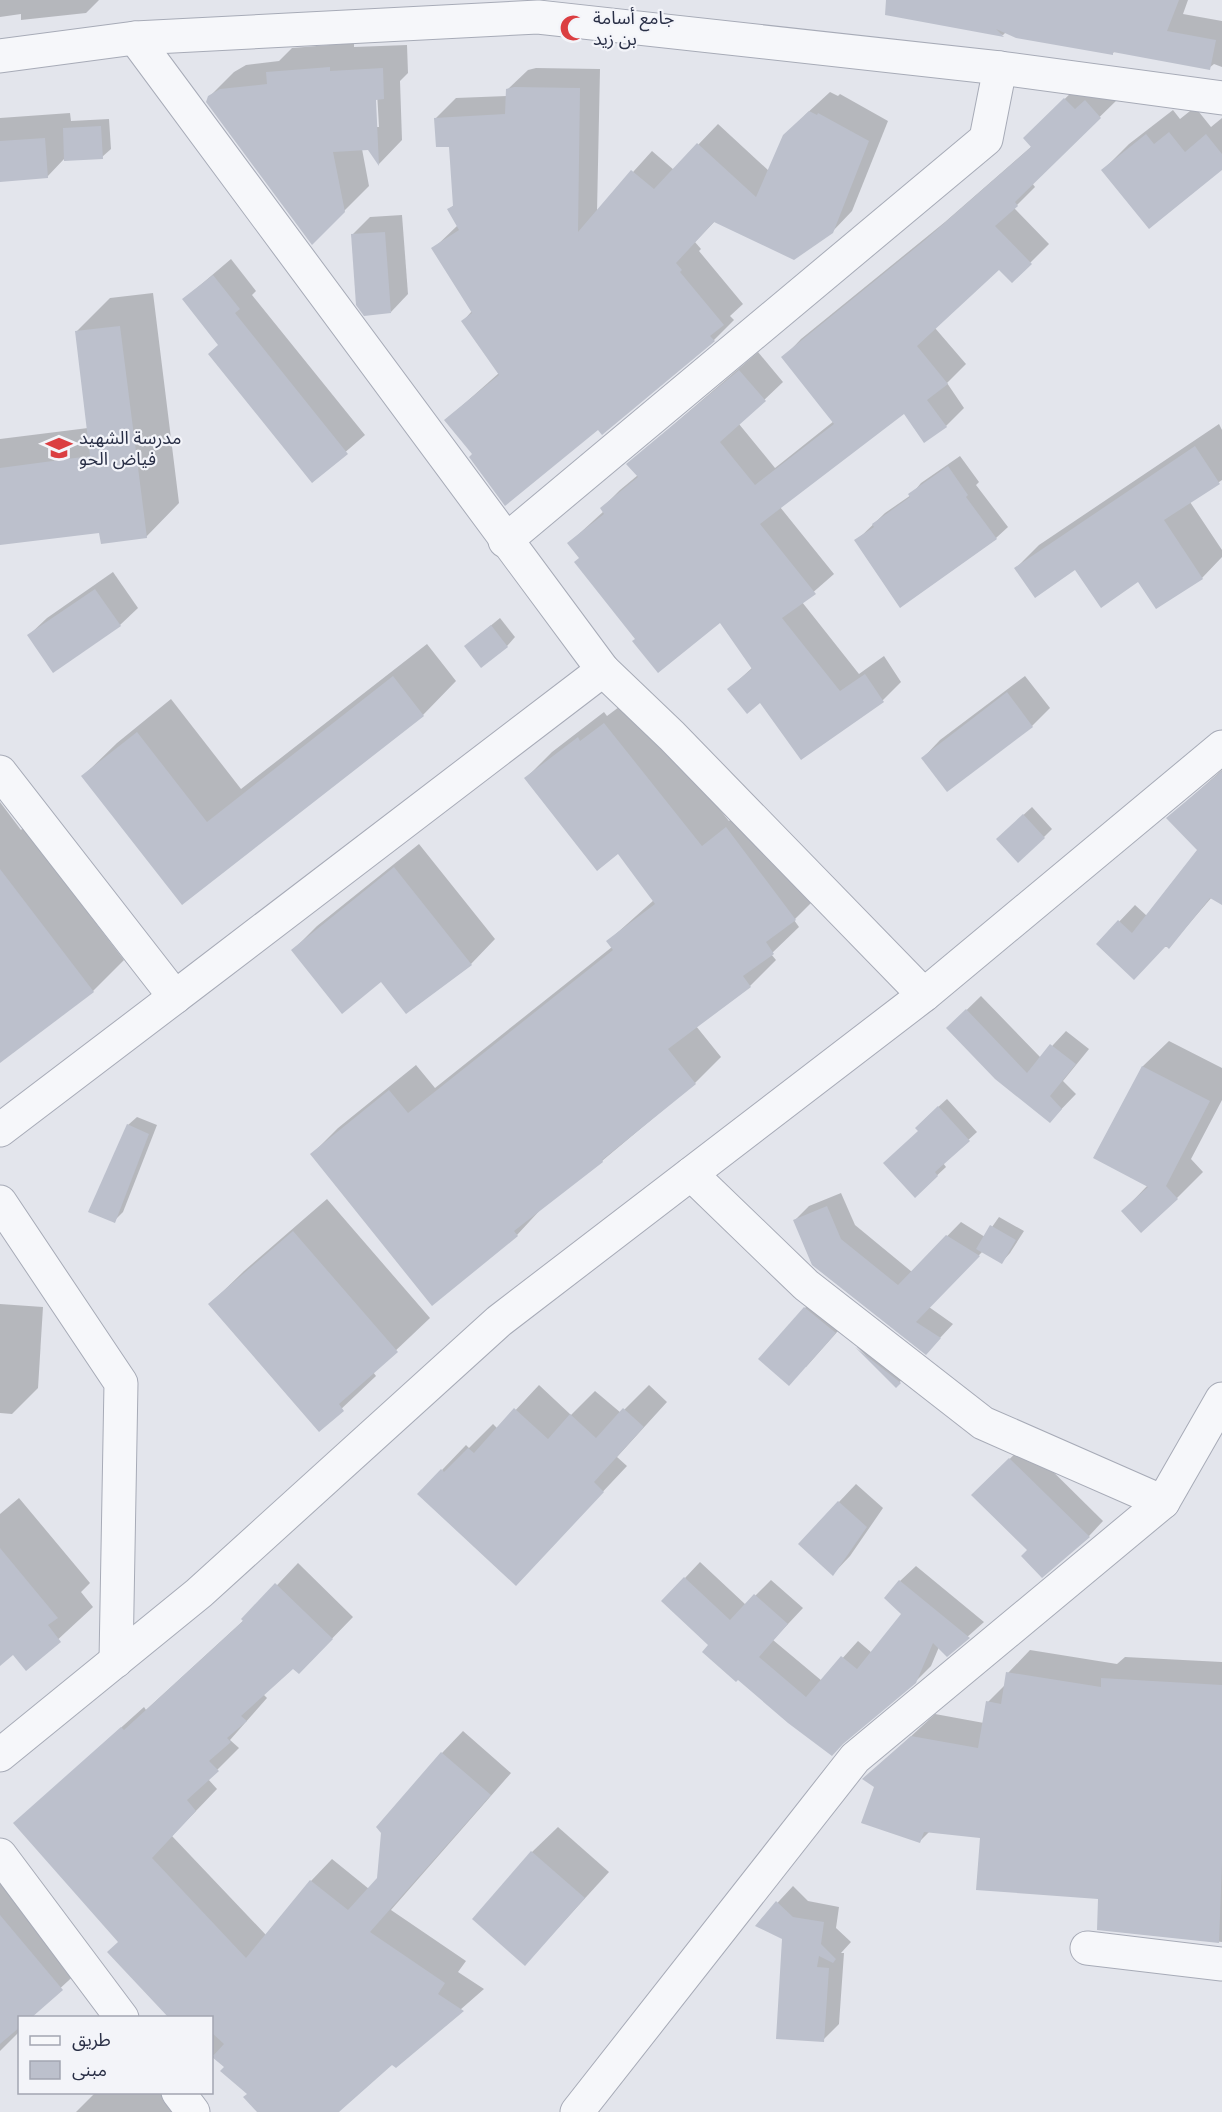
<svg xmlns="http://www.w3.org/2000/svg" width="1222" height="2112" font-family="Montserrat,'Noto Sans Arabic',sans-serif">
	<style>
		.shadow { fill: #0003; fill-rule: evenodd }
		.building { fill: #bcc0cc }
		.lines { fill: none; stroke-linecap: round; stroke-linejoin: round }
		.minor-casing { stroke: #a7abb7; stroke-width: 35 }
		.minor { stroke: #f6f7fa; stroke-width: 33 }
		.labels { text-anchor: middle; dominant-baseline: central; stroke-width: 4.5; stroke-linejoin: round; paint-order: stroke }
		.poi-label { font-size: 18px; fill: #292f46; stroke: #f3f4f9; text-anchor: start }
	</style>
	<rect width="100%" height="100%" fill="#e3e5ec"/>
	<g class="shadow">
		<path d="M0,0H99L86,13L21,20V14L0,17Z"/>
		<path d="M897,0H1188L1183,14L1222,21V67L1214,64L1209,68L1115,51L1112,54L1006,32L1003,35L891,15Z"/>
		<path d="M354,43V47L407,45L408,73L400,81L402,140L379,164L369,148L362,149L369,186L312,243L209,97L234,72L246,65L279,61L292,48ZM374,92H377L379,127H376Z"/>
		<path d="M536,68L600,69L597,212L652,151L674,170L718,124L769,171L805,115L830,92L838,96L840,94L888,121L852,211L832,232L715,221L695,242L701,249L699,251L743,304L730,316L734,320L714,340L598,428L474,454L446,420L499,373L463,321L472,311L433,249L458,225L449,209L454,205L450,145L436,118L456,98L507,96V90L528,70Z"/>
		<path d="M1083,81L1118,99L1032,183L1035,187L1014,208L1049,244L1012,281L999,268L935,328L966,364L947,383L964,408L946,426L904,412L780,507L834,574L802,602L859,674L884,656L901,682L883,700L761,701L729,689L753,667L720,621L637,638L569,543L604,511L602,508L620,490L638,475L628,464L758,352L783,382L739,424L775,468L834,421L783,358L801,339L945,222L1032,146L1025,138Z"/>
		<path d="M1195,107L1211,127L1222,118V168L1103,170L1129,144L1173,110L1180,119Z"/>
		<path d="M70,113L71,121L109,119L111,149L102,157L64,159L47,177L0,181V118Z"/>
		<path d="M402,215L408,294L391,312L352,235L370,217Z"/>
		<path d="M231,259L256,291L252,295L365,435L312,481L219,344L184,299Z"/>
		<path d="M153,293L179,503L146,537L101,531L0,544V439L88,428L76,332L110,298Z"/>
		<path d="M1219,424L1222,430V480L1190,502L1222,550V557L1202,578L1139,580L1076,568H1016L1039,545Z"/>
		<path d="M960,456L979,482L976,485L1008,527L996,538L856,541L885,513L911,495L921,483Z"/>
		<path d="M113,572L138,608L120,625L29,635L47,618Z"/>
		<path d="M500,618L515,637L507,646H466Z"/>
		<path d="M427,644L456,681L423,715L182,903L83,776L117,743L171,699L241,789Z"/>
		<path d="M1025,676L1050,708L1032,726L923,758L940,740Z"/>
		<path d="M631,698L729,821L753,802L821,893L794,920L799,927L771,954L776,960L750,986L696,1026L721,1057L695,1083L602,1161L542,1208L517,1235L312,1154L338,1128L416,1065L435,1088L612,947L608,941L654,900L618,852L526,778L552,752L604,712L607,716Z"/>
		<path d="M1222,770V901L1212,897L1169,947L1098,944L1135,905L1147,916L1199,850L1168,818Z"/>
		<path d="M0,802L21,830L23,828L124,960L93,991L0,1061Z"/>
		<path d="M1032,807L1052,829L1044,837L1006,831Z"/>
		<path d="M419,844L495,939L471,964L407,1012L381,980L293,950L317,926Z"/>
		<path d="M981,996L1041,1058L1066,1031L1089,1049L1063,1081L1076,1094L1050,1121L948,1028Z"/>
		<path d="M1169,1041L1222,1068V1100L1191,1159L1203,1172L1177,1198L1123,1211L1148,1185L1095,1157L1143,1066Z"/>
		<path d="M947,1099L977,1132L943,1163L946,1167L915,1196L919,1131L925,1119Z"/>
		<path d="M137,1117L157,1125L123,1212L114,1221L128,1125Z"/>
		<path d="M841,1193L855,1225L912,1272L961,1222L985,1237L999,1217L1024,1231L1010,1253L1002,1262L983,1251L929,1307L953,1324L926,1353L795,1220L809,1206Z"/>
		<path d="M327,1199L430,1318L373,1372L376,1376L319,1430L210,1304L244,1271Z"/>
		<path d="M822,1290L853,1314L806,1367L805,1308Z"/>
		<path d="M0,1304L43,1307L38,1388L12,1414L0,1413Z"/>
		<path d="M865,1340L908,1373L896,1386L857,1347Z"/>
		<path d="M539,1385L571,1415L595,1391L621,1413L649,1385L667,1402L617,1457L627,1466L516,1584L442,1470L466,1445L469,1448L493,1424L498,1429Z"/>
		<path d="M1025,1444L1103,1521L1089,1536L1029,1550L973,1495Z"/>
		<path d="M856,1484L883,1508L850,1556L833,1574L839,1502Z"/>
		<path d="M19,1498L90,1583L81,1592L93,1607L26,1669L13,1653L0,1664V1514Z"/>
		<path d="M700,1562L746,1605L771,1580L803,1608L773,1640L822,1681L858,1641L872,1653L903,1614L900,1581L916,1566L984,1622L947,1655L939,1647L931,1666L915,1682L851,1735L710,1645L685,1578Z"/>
		<path d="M298,1563L353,1617L320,1651L293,1667L263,1694L267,1698L230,1740L239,1748L208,1779L217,1789L172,1836L266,1935L311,1881L332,1859L369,1889L378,1879L442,1753L463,1731L511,1773L391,1910L466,1961L458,1972L484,1989L396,2066L392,2062L337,2112H259L249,2093L226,2066L212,2054V2018L120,1942L15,1823L144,1707L146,1710L244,1620Z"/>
		<path d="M1030,1650L1117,1664L1125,1657L1222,1662V1942L1099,1929L1100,1897L982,1837L930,1831L920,1841L875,1787L865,1779L935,1714L984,1723L988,1702L1006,1684L1008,1673Z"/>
		<path d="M558,1827L609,1872L525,1964L532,1852Z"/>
		<path d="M0,1847L94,1957L28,2018H20V2031L0,2051Z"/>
		<path d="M793,1886L808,1901L839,1907L836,1928L851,1942L841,1953H844L839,2024L823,2040L783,1938L757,1925Z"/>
		<path d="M96,2092H190L207,2112H76Z"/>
	</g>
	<g class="building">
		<path d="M886,0H1179L1167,31L1216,40L1210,70L1113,52V55L1016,38L996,29L1004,37L885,15Z"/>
		<path d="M330,67V71L383,68L384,99L376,100L379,166L368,150L333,152L345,212L312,245L206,102L208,96L220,89L267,84L266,72Z"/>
		<path d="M514,87L580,88L578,232L631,170L654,189L697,143L756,197L783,135L809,111L817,115L818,113L869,141L833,233L794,260L714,222L676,263L682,270L680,272L724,325L710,336L715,341L602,435L598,430L505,506L469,457L472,454L444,420L499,375L461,321L472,313L431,248L459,230L447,209L453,206L449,147H436L434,118L505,114L506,89Z"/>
		<path d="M1064,98L1075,109L1085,100L1101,118L1015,202L1018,206L995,226L1032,264L1012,283L999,270L917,346L948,384L927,400L947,427L924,443L904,414L760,524L816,594L782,618L840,691L865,674L884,702L801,760L760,703L747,714L727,689L752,669L720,623L658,673L632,641L635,639L574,562L579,558L567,543L604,514L600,508L638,477L626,464L739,370L766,401L720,442L755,485L834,424L781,357L925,240L1031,147L1023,138Z"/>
		<path d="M101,126L103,159L64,161L63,128Z"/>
		<path d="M1169,132L1185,152L1206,134L1222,154V170L1149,229L1101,170L1146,134L1154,144Z"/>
		<path d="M45,138L48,178L0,182V141Z"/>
		<path d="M385,232L391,313L364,316L356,305L351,234Z"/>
		<path d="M213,275L240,309L235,313L348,454L312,483L208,354L218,345L182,299Z"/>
		<path d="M120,326L147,538L101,544L99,533L0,545V468L90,456L75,331Z"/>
		<path d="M1195,446L1220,484L1164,520L1203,579L1156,609L1138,582L1101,608L1075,570L1035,598L1014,568Z"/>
		<path d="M948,466L968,495L966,497L997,539L900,608L854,540L874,527L872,524L910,497L908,494Z"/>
		<path d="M95,589L121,626L53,673L27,635Z"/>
		<path d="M491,625L508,647L481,668L464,646Z"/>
		<path d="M393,676L424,716L182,905L81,776L137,732L207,822Z"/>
		<path d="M1007,692L1033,727L947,792L921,758Z"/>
		<path d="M604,723L702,846L726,827L796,920L766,942L774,954L743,976L751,987L668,1049L696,1084L602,1160L603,1162L514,1231L518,1236L432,1306L310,1154L389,1090L408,1113L613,950L606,941L655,904L618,854L597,871L524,778L578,737L580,741Z"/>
		<path d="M1222,771V905L1210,898L1169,949L1166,946L1134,980L1096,944L1118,920L1132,933L1197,850L1166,818Z"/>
		<path d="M1023,814L1045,838L1018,863L996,839Z"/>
		<path d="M394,867L472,965L406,1014L381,982L342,1014L291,950Z"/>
		<path d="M0,869L94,992L0,1063Z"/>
		<path d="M966,1009L1027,1073L1050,1044L1076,1064L1050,1096L1062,1109L1050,1123L995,1079L946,1028Z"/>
		<path d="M1142,1066L1210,1101L1166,1186L1178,1199L1141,1233L1121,1211L1148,1187L1093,1158Z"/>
		<path d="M938,1106L970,1141L935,1172L938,1176L915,1198L883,1163L918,1131L915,1128Z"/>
		<path d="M127,1124L149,1134L115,1223L88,1212Z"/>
		<path d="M827,1206L841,1239L898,1285L946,1235L980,1256L916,1322L941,1338L926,1355L812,1265L793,1220Z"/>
		<path d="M990,1225L1016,1240L1002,1264L976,1249Z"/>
		<path d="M293,1231L398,1352L339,1404L344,1411L319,1432L208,1304Z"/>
		<path d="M804,1307L836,1333L789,1386L758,1359Z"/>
		<path d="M855,1347L901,1383L896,1388Z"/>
		<path d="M514,1408L548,1439L570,1414L596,1438L623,1408L644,1427L594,1482L604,1492L516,1586L417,1494L441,1469L444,1472L468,1448L474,1453Z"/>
		<path d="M1009,1458L1090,1537L1042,1578L1021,1556L1027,1550L971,1495Z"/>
		<path d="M838,1501L867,1527L833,1576L798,1544Z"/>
		<path d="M0,1548L58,1618L48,1625L61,1642L26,1671L13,1655L0,1666Z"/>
		<path d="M684,1577L730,1620L754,1594L788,1624L759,1657L806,1697L841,1656L857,1669L901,1614L884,1598L899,1580L970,1638L947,1657L933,1643L916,1683L843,1744L832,1756L788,1723L738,1680L736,1682L702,1652L708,1645L661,1601Z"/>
		<path d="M275,1583L333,1639L299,1674L293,1669L241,1716L247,1721L227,1738L231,1742L209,1761L219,1771L187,1800L196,1811L152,1858L246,1958L310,1880L348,1910L377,1878L381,1833L376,1827L441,1752L491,1795L370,1932L445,1983L438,1994L464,2011L396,2068L392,2065L339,2112H257L243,2097L247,2094L220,2071L224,2067L212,2057L224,2044L212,2033V2018H169L107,1952L118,1942L13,1823L121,1727L124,1730L243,1621L241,1619Z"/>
		<path d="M1006,1672L1101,1687V1678L1222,1685V1863L1219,1943L1097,1930L1098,1899L976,1890L980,1838L924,1832L920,1843L861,1823L874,1787L862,1779L911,1736L978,1748L986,1701L1001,1704Z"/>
		<path d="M531,1851L585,1898L525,1966L472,1919Z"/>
		<path d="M776,1901L793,1917L824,1922L821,1944L836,1959L833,1963L819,1956L817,1967L829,1968L824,2042L776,2039L782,1939L755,1926Z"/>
		<path d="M0,1915L63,1990L31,2018H20V2027L0,2044Z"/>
	</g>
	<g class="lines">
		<g class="minor-casing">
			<g id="minor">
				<path d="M135,38L603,670"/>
				<path d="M0,56L135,38L538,17L1000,68L1222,98"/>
				<path d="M505,541L986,139L1000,68"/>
				<path d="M0,772L175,997L603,670L672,736L924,995"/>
				<path d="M0,1130L175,997"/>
				<path d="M691,1174L806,1285L983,1423L1163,1502"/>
				<path d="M0,1202L121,1383L116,1661"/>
				<path d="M0,1755L199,1593L499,1321L924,995L1222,747"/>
				<path d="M0,1855L122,2018"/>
				<path d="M1087,1948L1222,1964"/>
				<path d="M178,2092L193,2112"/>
				<path d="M577,2112L855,1758L1163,1502L1222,1399"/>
			</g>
		</g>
		<use href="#minor" class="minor"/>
	</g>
	<defs>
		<g id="mosque-bare" transform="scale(2.07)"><path d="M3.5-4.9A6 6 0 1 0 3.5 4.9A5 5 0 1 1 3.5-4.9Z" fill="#db3e41" stroke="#f3f4f9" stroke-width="2.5" paint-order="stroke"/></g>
		<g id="school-bare" transform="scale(2.07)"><path d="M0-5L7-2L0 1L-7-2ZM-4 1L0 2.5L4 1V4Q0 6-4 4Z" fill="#db3e41" stroke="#f3f4f9" stroke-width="2.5" paint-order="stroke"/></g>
	</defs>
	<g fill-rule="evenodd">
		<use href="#mosque-bare" x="573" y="28"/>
		<use href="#school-bare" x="59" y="448"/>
	</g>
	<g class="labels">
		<g class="poi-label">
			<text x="593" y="18">جامع أسامة<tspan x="593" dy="21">بن زيد</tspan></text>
			<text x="79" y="438">مدرسة الشهيد<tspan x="79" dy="21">فياض الحو</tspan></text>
		</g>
	</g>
	<rect x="18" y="2016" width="195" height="78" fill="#f3f4f9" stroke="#a2a5b1" stroke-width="1.5"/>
	<rect x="30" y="2036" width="30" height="9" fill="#f6f7fa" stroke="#a2a5b1" stroke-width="1.5"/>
	<text x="72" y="2046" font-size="18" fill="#292f46">طريق</text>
	<rect x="30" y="2061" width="30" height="18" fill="#bcc0cc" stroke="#a2a5b1" stroke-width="1.5"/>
	<text x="72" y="2076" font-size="18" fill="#292f46">مبنى</text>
</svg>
